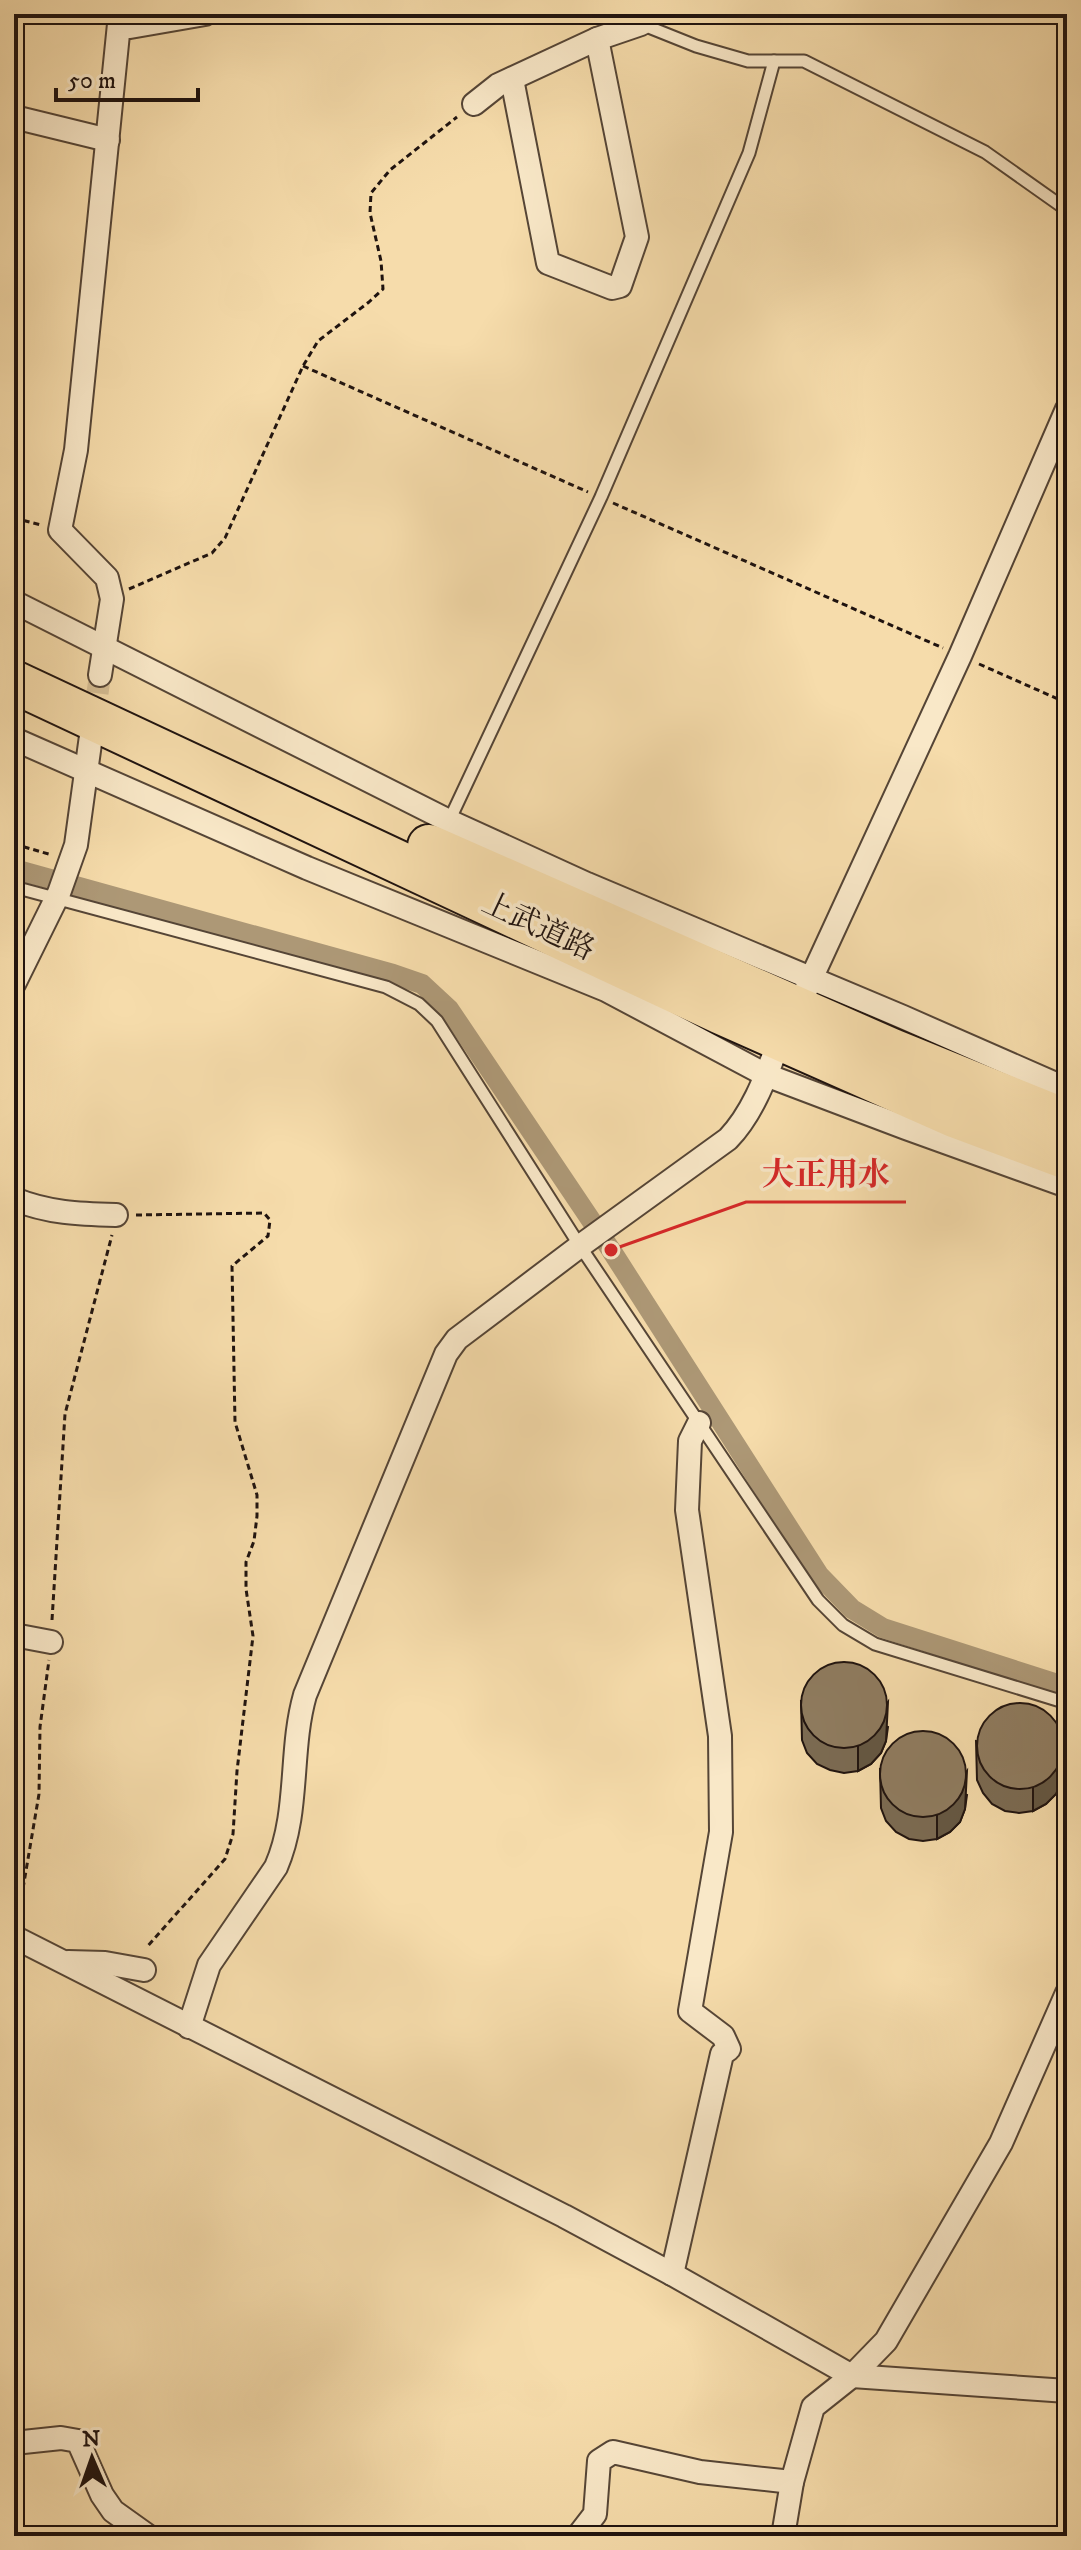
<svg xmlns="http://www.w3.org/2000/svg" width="1081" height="2550" font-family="'IM FELL DW Pica','Noto Serif JP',serif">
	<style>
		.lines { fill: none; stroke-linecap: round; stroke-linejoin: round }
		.canal { stroke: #ad9876; stroke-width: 20 }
		.street-tunnel { stroke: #d6be94; stroke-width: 22; stroke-dasharray: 22 11; stroke-linecap: butt }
		.lane-casing { stroke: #554536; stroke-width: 15 }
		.street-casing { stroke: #554536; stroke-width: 26 }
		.highway-casing { stroke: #1f130f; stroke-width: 46 }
		.path { stroke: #1f130f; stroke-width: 3; stroke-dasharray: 6 4; stroke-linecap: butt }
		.lane { stroke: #f9e8c8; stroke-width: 11 }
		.street { stroke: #f9e8c8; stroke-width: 22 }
		.highway { stroke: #f6dcab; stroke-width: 42 }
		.wall { fill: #7b6b53; stroke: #1f130f; stroke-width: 2 }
		.shaded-wall { fill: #645743; stroke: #1f130f; stroke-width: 2 }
		.building { fill: #8f7c60; stroke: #1f130f; stroke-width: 2 }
		.labels { text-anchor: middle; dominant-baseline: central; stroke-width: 7; stroke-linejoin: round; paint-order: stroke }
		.street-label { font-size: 30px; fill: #1f130f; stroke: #f9e8c8 }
		.leader { fill: none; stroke: #d62828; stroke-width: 3 }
		.callout-dot { fill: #d62828; stroke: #f9e8c8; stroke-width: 3 }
		.callout-label { font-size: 32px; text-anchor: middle; font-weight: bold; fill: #d62828; stroke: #f9e8c8; stroke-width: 7; stroke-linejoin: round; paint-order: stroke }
	</style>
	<rect width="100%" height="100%" fill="#f6dcab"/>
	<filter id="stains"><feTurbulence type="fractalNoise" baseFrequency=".0025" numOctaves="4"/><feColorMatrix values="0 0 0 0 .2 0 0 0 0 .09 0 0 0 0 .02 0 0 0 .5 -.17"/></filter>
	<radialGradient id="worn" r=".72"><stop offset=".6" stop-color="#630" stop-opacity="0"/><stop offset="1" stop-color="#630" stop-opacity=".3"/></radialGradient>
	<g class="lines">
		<path class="canal" d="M14,869L393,974L422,984L449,1009L611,1250L819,1575L852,1609L883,1628L1067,1687"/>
		<path class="street-tunnel" d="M93,726L100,675"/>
		<g class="lane-casing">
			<g id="lane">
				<path d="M641,24L696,46L748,61H804L985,152L1067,210"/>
				<path d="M449,821L601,497L749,153L774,61"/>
				<path d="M14,887L386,987L419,1004L437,1021L580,1246L818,1600L843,1625L875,1644L1067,1703"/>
			</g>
		</g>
		<g class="street-casing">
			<g id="street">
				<path d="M119,27H130L205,14"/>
				<path d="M512,79L548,263L612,288L620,286L637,237L597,39"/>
				<path d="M474,104L498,85L597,39L641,24L647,14"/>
				<path d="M14,117L108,140"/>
				<path d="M14,602L449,821L587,884L903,1017L1067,1089"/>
				<path d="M100,675L112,599L107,578L60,530L76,450L120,14"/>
				<path d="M14,739L307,868L606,990L766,1075L906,1128L1067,1186"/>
				<path d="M14,984L59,893L76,845L91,736"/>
				<path d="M805,992L960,656L1067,409"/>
				<path d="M14,1199C48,1213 79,1214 116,1215"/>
				<path d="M14,1635L51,1642"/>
				<path d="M14,1937L564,2216L672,2274L852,2376L1067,2391"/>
				<path d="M68,1962L105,1963L144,1970"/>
				<path d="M189,2027L209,1965L276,1867C300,1812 289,1751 305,1695L446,1354L457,1339L580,1246L728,1139C752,1114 765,1079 777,1047"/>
				<path d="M672,2274L722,2054L729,2049L723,2036L690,2011L721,1832L720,1736L687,1510L690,1441L699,1423"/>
				<path d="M14,2443L61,2438L78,2441L102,2495L113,2511L148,2536"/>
				<path d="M578,2536L595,2514L599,2461L613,2452L700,2472L792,2482"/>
				<path d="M783,2536L792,2482L813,2407L852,2376L886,2341L1001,2143L1067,1993"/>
			</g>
		</g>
		<g class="highway-casing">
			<g id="highway">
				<path d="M14,682L721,1013L954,1116L1067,1158"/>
				<path d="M429,846L892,1050L1067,1121"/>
			</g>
		</g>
		<g class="path">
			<path d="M303,366L588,492"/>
			<path d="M613,503L943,648"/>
			<path d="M14,518L41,525"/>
			<path d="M129,589L212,553L225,538L303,366L318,341L369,302L383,289L381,261L370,213L371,193L390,170L457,117"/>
			<path d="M979,664L1067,703"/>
			<path d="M14,844L52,855"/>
			<path d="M136,1215L264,1213L270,1220L268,1236L232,1266L235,1422L257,1495V1516L254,1541L246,1562V1589L253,1636L237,1771L233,1834L225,1859L146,1948"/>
			<path d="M52,1620L65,1414L112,1235"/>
			<path d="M18,1918L39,1794L40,1727L49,1660"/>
		</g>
		<use href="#lane" class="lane"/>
		<use href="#street" class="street"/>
		<use href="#highway" class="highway"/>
	</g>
	<g class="wall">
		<path d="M801,1701L888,1727L886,1741L881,1753L871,1764L858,1771L844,1773L830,1770L817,1764L807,1753L802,1740Z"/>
		<path d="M976,1741L1063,1767L1062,1781L1056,1794L1046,1804L1033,1811L1019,1813L1005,1811L992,1804L983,1793L977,1780Z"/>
		<path d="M880,1769L967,1795L965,1809L960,1822L950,1832L937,1839L923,1841L909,1839L896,1832L886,1821L881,1808Z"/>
	</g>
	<g class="shaded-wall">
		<path d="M888,1702L886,1741L881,1753L871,1764L858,1771V1746Z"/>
		<path d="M1063,1743L1062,1781L1056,1794L1046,1804L1033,1811V1787Z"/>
		<path d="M967,1771L965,1809L960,1822L950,1832L937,1839V1815Z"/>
	</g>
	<g class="building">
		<circle cx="844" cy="1705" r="43"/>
		<circle cx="1020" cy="1746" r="43"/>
		<circle cx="923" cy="1774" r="43"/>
	</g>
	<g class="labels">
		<g class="street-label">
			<text transform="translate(538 927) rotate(25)">上武道路</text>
		</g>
	</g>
	<path class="leader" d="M611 1250L746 1202H906"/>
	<circle class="callout-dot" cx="611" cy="1250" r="8"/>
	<g class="callout-label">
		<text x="826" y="1185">大正用水</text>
	</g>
	<rect width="1081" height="2550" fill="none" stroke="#f6dcab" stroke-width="48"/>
	<rect x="16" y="16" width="1049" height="2518" fill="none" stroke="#1f130f" stroke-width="4"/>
	<rect x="24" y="24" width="1033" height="2502" fill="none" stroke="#1f130f" stroke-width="2"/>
	<g transform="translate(92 2458) rotate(358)" stroke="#f9e8c8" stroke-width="6" paint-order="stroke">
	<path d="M0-6L14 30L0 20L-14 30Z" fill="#1f130f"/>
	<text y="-12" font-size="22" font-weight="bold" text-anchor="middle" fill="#1f130f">N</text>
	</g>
	<path d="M56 88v12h142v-12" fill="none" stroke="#1f130f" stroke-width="4"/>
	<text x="68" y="88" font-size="24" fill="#1f130f" stroke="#f9e8c8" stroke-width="6" paint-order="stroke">50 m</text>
	<rect width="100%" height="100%" filter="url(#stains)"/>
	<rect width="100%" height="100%" fill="url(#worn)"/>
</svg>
